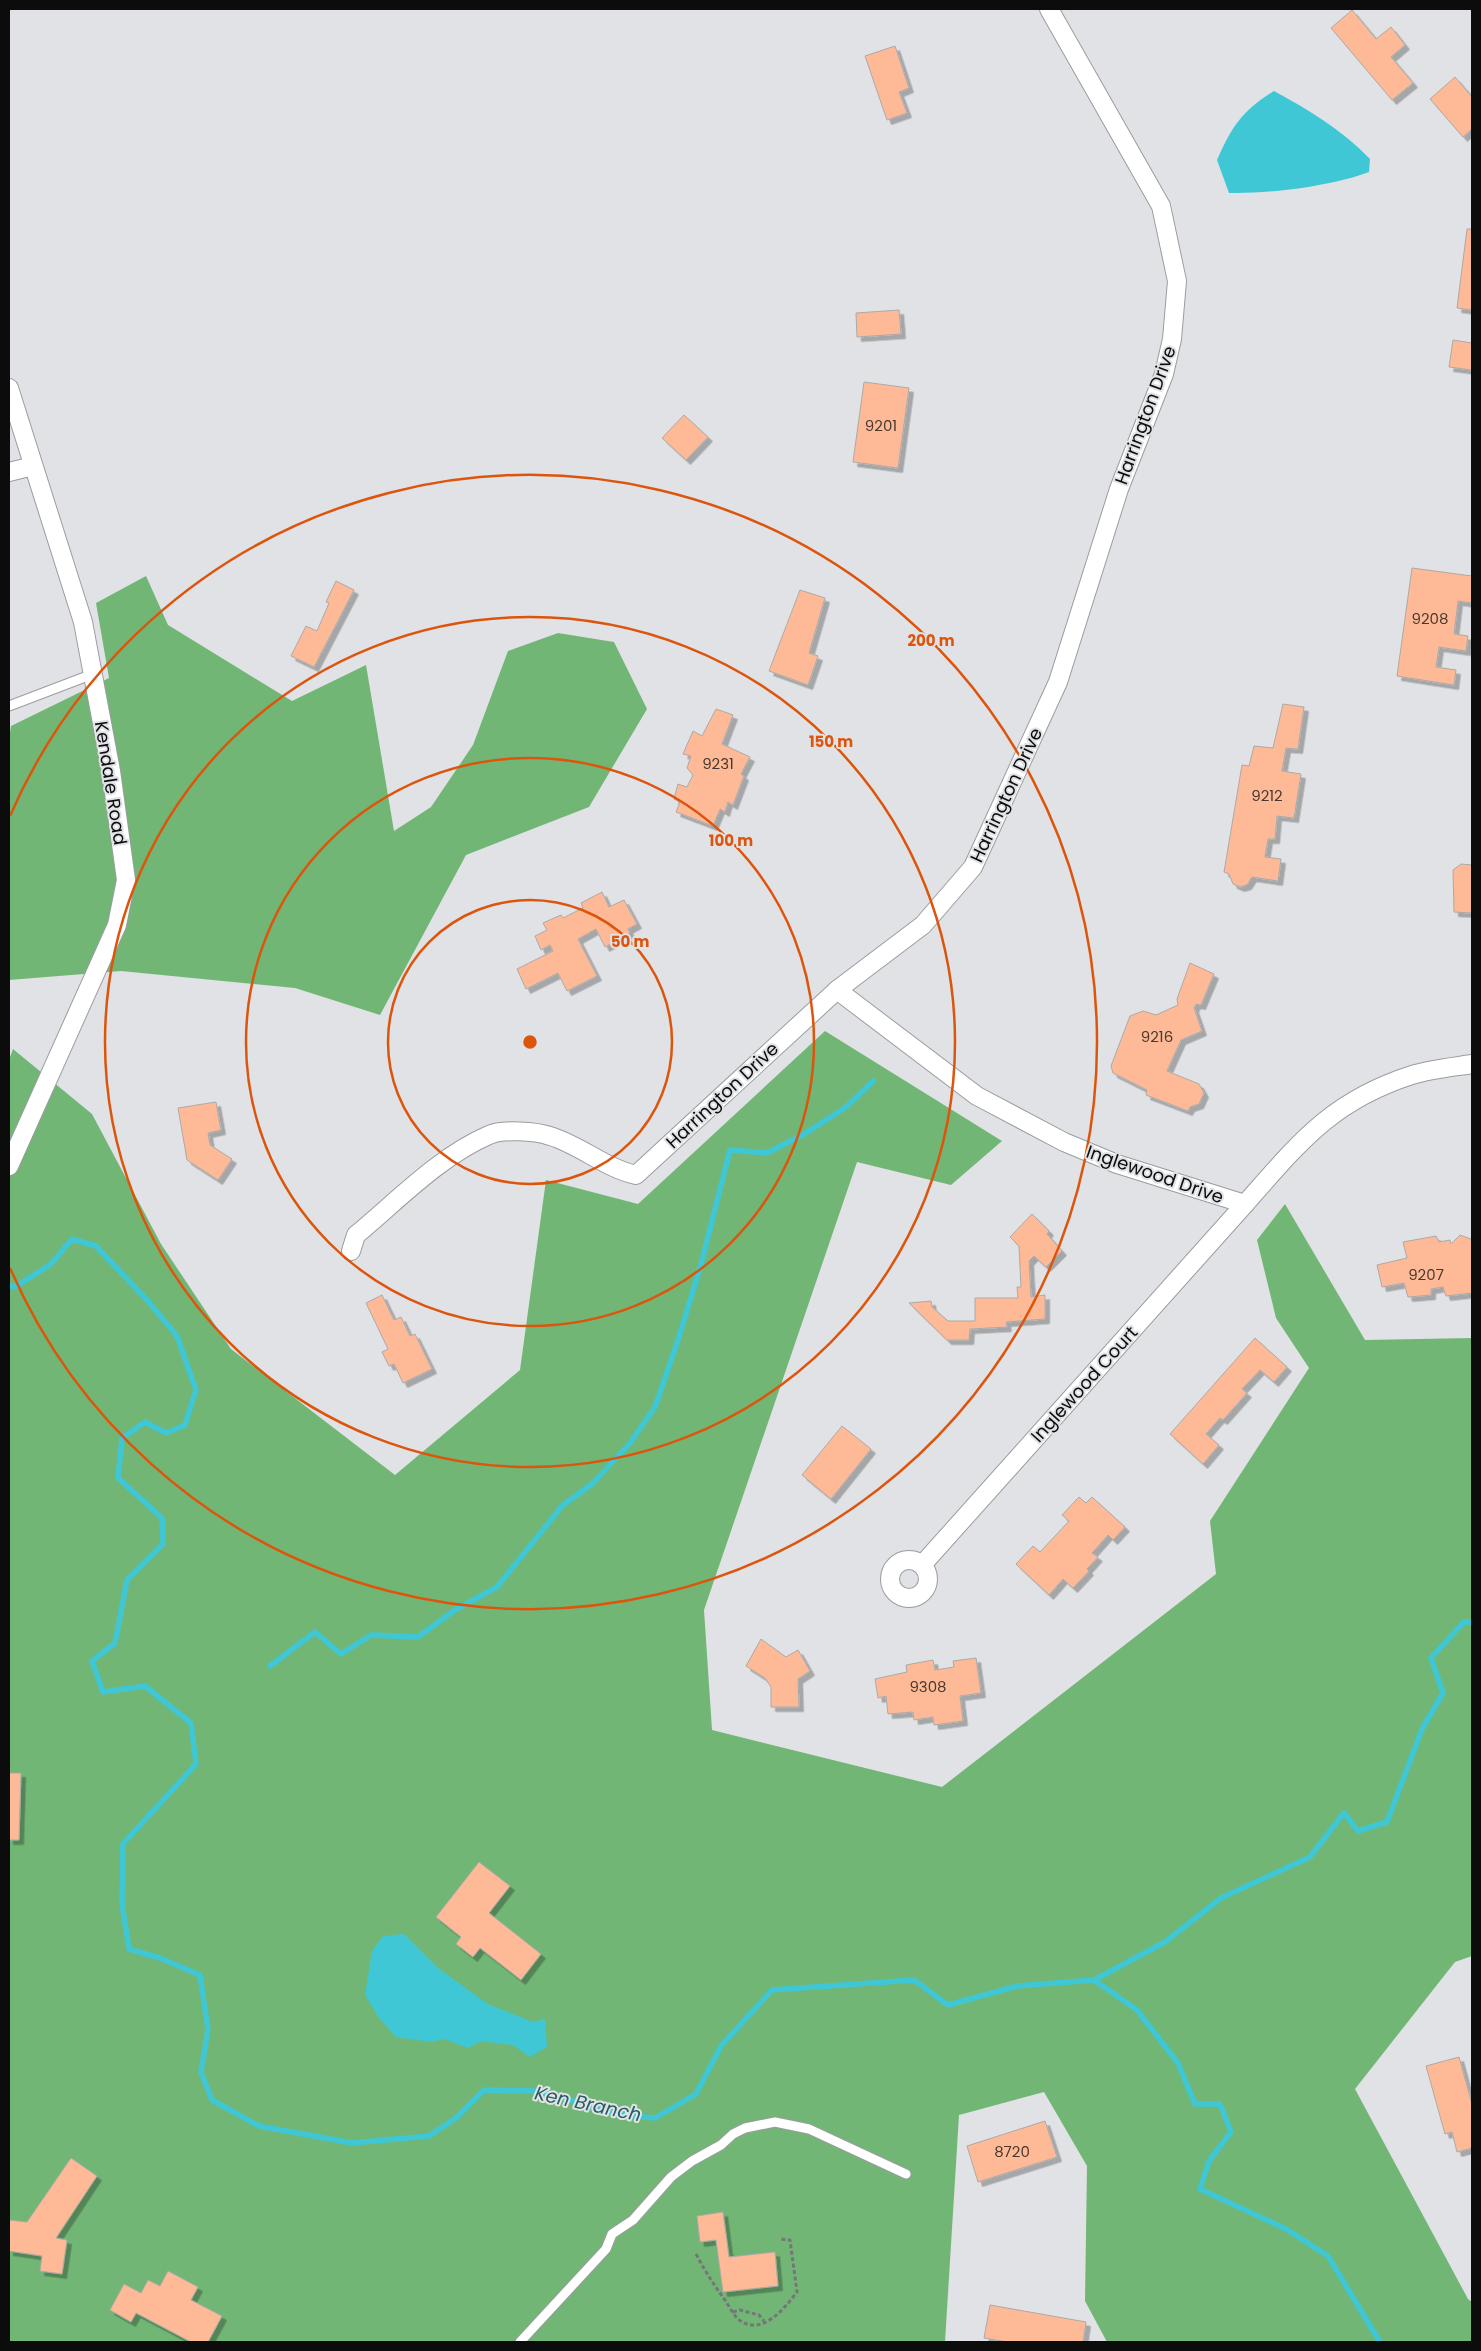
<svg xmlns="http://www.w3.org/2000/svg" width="1481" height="2351" font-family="Poppins,sans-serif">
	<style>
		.forest { fill: #72b676 }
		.water { fill: #3fc7d6 }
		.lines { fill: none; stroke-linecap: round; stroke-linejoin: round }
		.stream { stroke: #3fc7d6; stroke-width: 5.5 }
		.building { fill: #feba96; stroke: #aca9a8; filter: url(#shadow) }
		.lane-casing { stroke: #9a9c9f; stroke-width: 11 }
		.street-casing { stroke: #9a9c9f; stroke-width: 20 }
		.path { stroke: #757678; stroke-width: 3; stroke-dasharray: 4 2.5; stroke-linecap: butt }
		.lane { stroke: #fff; stroke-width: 9 }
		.street { stroke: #fff; stroke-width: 18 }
		.ring { fill: none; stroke: #dd550c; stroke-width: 2.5 }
		.labels { text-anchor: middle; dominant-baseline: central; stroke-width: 4; stroke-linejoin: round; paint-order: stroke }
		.number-label { font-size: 15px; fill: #48382f }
		.street-label { font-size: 18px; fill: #0c0c0d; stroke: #e0e2e5 }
		.water-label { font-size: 19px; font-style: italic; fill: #265d63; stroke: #e0e2e5 }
		.centre { fill: #dd550c; stroke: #e0e2e5; stroke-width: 2.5 }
		.ring-label { font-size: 15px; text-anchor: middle; font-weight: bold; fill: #dd550c; stroke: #e0e2e5; stroke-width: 4; stroke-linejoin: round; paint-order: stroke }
	</style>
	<defs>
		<filter id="shadow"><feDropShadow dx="4.5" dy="4.5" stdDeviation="0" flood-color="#0004"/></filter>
	</defs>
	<rect width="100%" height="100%" fill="#e0e2e5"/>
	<g class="forest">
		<path d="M146,576L168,625L292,701L366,665L394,831L431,807L473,745L508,651L558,633L614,642L647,709L589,807L466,855L380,1015L295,988L121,971L9,980V739L11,726L109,678L96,603Z"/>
		<path d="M825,1031L1002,1141L951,1185L857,1162L704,1610L712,1730L942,1787L1216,1574L1210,1521L1309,1368L1276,1318L1257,1240L1285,1204L1365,1340L1472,1338V1956L1455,1962L1355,2089L1468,2299L1472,2302V2342H1107L1085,2301L1087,2166L1044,2092L959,2115L945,2342H9V1060L13,1049L92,1114L161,1244L231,1349L395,1475L520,1370L546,1180L638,1204Z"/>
	</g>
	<g class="water">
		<path d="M1274,91C1309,110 1342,130 1370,159L1369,172C1332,186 1269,194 1229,193L1217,160C1232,126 1242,111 1274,91Z"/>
		<path d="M404,1934L439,1969L488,2004L533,2022L545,2019L547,2047L530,2057L513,2045L481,2041L468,2048L444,2039L431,2042L396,2037L379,2018L365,1995L372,1951L383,1936Z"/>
	</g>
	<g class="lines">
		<g class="stream">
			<path d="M9,1286L15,1287L51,1264L72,1239L96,1246L147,1300L177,1336L196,1390L185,1425L166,1433L145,1422L122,1438L118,1478L162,1518L163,1544L127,1580L115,1643L92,1661L103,1692L145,1686L191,1723L196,1764L123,1844L122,1904L129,1949L160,1958L200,1975L208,2030L201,2072L212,2100L259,2126L352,2143L429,2136L456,2118L484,2090L541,2091L615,2114L655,2118L696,2094L721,2046L772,1990L914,1980L948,2005L1017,1986L1094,1980L1165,1942L1221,1898L1310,1857L1344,1813L1358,1831L1387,1822L1422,1729L1443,1693L1431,1658L1464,1622H1472"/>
			<path d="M270,1666L315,1632L341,1654L371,1635L418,1637L455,1610L497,1587L562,1506L593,1483L630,1443L655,1407L678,1340L700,1268L730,1150L767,1153L806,1133L846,1107L873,1081"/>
			<path d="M1094,1980L1137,2010L1178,2063L1195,2104H1220L1231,2132L1209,2161L1200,2189L1286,2229L1328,2256L1380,2342"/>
		</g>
	</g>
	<g class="building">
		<path d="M1352,10L1376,39L1391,27L1405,45L1391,57L1413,83L1392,100L1331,28Z"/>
		<path d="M895,46L909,88L899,92L907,113L887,120L865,56Z"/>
		<path d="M1455,77L1472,97V129L1463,137L1430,99Z"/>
		<path d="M1467,229H1472V310L1457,308Z"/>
		<path d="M899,310L901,334L857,337L856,313Z"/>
		<path d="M1453,340L1472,343V370L1449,367Z"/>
		<path d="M864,382L909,388L898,468L853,462Z"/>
		<path d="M684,415L708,437L686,460L662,438Z"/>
		<path d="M1412,568L1472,576V603L1458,601L1454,634L1468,636L1466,651L1439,647L1436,667L1456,670L1454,685L1397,676Z"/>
		<path d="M336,581L354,590L314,667L291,656L306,626L317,631L329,603L326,602Z"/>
		<path d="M800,590L825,598L809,653L818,656L808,685L769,671Z"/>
		<path d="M1283,704L1304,707L1298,749L1286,748L1282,771L1301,774L1294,818L1277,816L1275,839H1268L1265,857L1281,859L1278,881L1252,877L1247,885L1240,887L1233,884L1229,874L1224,872L1242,765L1249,766L1254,746L1273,748Z"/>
		<path d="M716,709L733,715L722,744L750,757L741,774L744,776L733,805L728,802L725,812L720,809L713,826L676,812L680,802L674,799L678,784L687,787L693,775L687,768L691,756L683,754L693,731L702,736Z"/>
		<path d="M1461,864L1472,865V913L1454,912L1453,870Z"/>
		<path d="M602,892L609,907L624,900L637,924L628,929L630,933L605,947L596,929L578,939L597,976L567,991L558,973L526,989L517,969L553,951L550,945L541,950L535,936L547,930L543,923L561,915L563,918L583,908L581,903Z"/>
		<path d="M1190,963L1214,974L1201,1005L1196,1004L1194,1008L1202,1031L1181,1040L1167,1071L1199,1084L1204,1093L1199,1104L1190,1107L1188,1111L1146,1095L1147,1090L1113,1073L1111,1066L1130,1016L1143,1011L1156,1015L1178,1005L1177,999Z"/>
		<path d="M216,1102L221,1130L208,1133L210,1145L232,1159L218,1180L187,1160L178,1108Z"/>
		<path d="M1032,1214L1049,1231L1047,1234L1062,1251L1046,1267L1034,1256L1029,1261L1031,1297L1045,1295V1319L1006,1322L1007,1327L970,1329L969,1340H947L909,1303L931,1301L932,1307L948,1321H975V1298H1018L1017,1287H1021L1019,1246L1010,1237Z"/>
		<path d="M1460,1235L1471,1239L1472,1237V1293L1446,1296L1443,1287L1431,1289V1295L1408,1297L1404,1283L1382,1287L1377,1265L1407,1258L1403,1242L1436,1236L1439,1242L1450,1240L1451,1244Z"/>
		<path d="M382,1295L394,1320L401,1317L410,1336L415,1334L432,1369L403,1383L394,1364L389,1366L382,1352L388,1349L366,1303Z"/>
		<path d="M1255,1338L1287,1367L1274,1382L1260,1370L1242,1389L1247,1393L1223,1420L1220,1418L1206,1434L1219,1445L1203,1464L1170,1434Z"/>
		<path d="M842,1426L871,1449L831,1499L802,1475Z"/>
		<path d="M1079,1497L1086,1503L1092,1497L1125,1527L1113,1540L1108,1535L1092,1553L1098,1557L1087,1569L1089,1571L1073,1588L1063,1579L1049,1595L1016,1564L1033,1546L1040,1552L1069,1521L1062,1515Z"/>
		<path d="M761,1639L786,1657L798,1650L810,1671L798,1679L799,1707H771V1687L765,1678L746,1666Z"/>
		<path d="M976,1658L981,1693L960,1696L963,1721L934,1725L933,1717L914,1720L913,1712L888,1714L886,1696L878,1698L875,1679L907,1672L906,1665L933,1660L935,1670L954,1667L953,1661Z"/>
		<path d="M9,1773H21L19,1840H9Z"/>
		<path d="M479,1862L510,1886L489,1913L541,1954L521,1980L480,1948L473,1957L456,1944L461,1937L436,1917Z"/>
		<path d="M1459,2057L1472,2104V2148L1457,2152L1452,2132L1445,2134L1426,2066Z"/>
		<path d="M1045,2121L1057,2157L978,2182L967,2146Z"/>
		<path d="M71,2158L97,2176L56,2238L67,2240L62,2274L40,2271L42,2256L9,2251V2220L27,2222Z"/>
		<path d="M723,2212L729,2257L775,2252L778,2286L723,2292L716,2240L700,2242L697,2216Z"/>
		<path d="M168,2271L198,2287L191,2300L222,2316L208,2342H191L136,2313L131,2322L110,2310L124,2284L141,2293L148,2280L160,2286Z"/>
		<path d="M990,2305L1086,2322L1083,2342H1008L984,2338Z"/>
	</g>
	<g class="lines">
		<g class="lane-casing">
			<g id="lane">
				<path d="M9,706L93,674"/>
				<path d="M520,2342L606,2249L612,2234L633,2220L671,2177L692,2161L721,2145L733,2134L745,2128L775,2122L809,2129L906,2174"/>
			</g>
		</g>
		<g class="street-casing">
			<g id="street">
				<path d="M9,388L83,622L111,771L126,880L117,925L9,1166"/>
				<path d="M9,472L33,466"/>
				<path d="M837,990L977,1096L1064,1142L1117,1164L1245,1204C1299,1143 1331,1101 1412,1075C1431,1069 1453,1067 1472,1064"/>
				<path d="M351,1251L356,1235C397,1201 440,1156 489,1135C502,1129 536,1131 550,1136C580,1145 605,1168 636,1175L837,990L923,925L973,867L1058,682L1119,489L1164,374L1172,339L1177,281L1161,206L1049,9"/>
				<circle cx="909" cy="1579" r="19"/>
				<path d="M922,1565L1245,1204"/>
			</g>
		</g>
		<g class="path">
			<path d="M696,2254C705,2271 714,2285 725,2300C729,2306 733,2314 738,2319C761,2338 785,2308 797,2292L790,2240L779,2239"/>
			<path d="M733,2312L740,2310L759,2315L764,2321"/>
		</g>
		<use href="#lane" class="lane"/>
		<use href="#street" class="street"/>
	</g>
	<g class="ring">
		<circle cx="530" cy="1042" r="142"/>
		<circle cx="530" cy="1042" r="284"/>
		<circle cx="530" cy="1042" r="425"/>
		<path d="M10 816A567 567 0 1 1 10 1268"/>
	</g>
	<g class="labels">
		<g class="number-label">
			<text x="881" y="425">9201</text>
			<text x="1430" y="618">9208</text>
			<text x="718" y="763">9231</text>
			<text x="1267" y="795">9212</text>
			<text x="1157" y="1036">9216</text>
			<text x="1426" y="1274">9207</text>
			<text x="928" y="1686">9308</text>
			<text x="1012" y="2151">8720</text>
		</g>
		<g class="street-label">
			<text transform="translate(1145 415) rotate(-70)">Harrington Drive</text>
			<text transform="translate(111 783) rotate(81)">Kendale Road</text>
			<text transform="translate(1006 795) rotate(-65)">Harrington Drive</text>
			<text transform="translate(722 1095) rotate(-43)">Harrington Drive</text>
			<text transform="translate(1155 1174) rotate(19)">Inglewood Drive</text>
			<text transform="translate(1084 1384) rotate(-48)">Inglewood Court</text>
		</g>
		<g class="water-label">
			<text transform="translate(588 2104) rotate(12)">Ken Branch</text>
		</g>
	</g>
	<circle cx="530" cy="1042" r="8" class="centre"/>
	<g class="ring-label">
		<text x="931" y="646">200 m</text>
		<text x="831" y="747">150 m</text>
		<text x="731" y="846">100 m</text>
		<text x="630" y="947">50 m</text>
	</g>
	<rect width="1481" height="2351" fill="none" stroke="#0c0c0d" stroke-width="20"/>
</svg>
